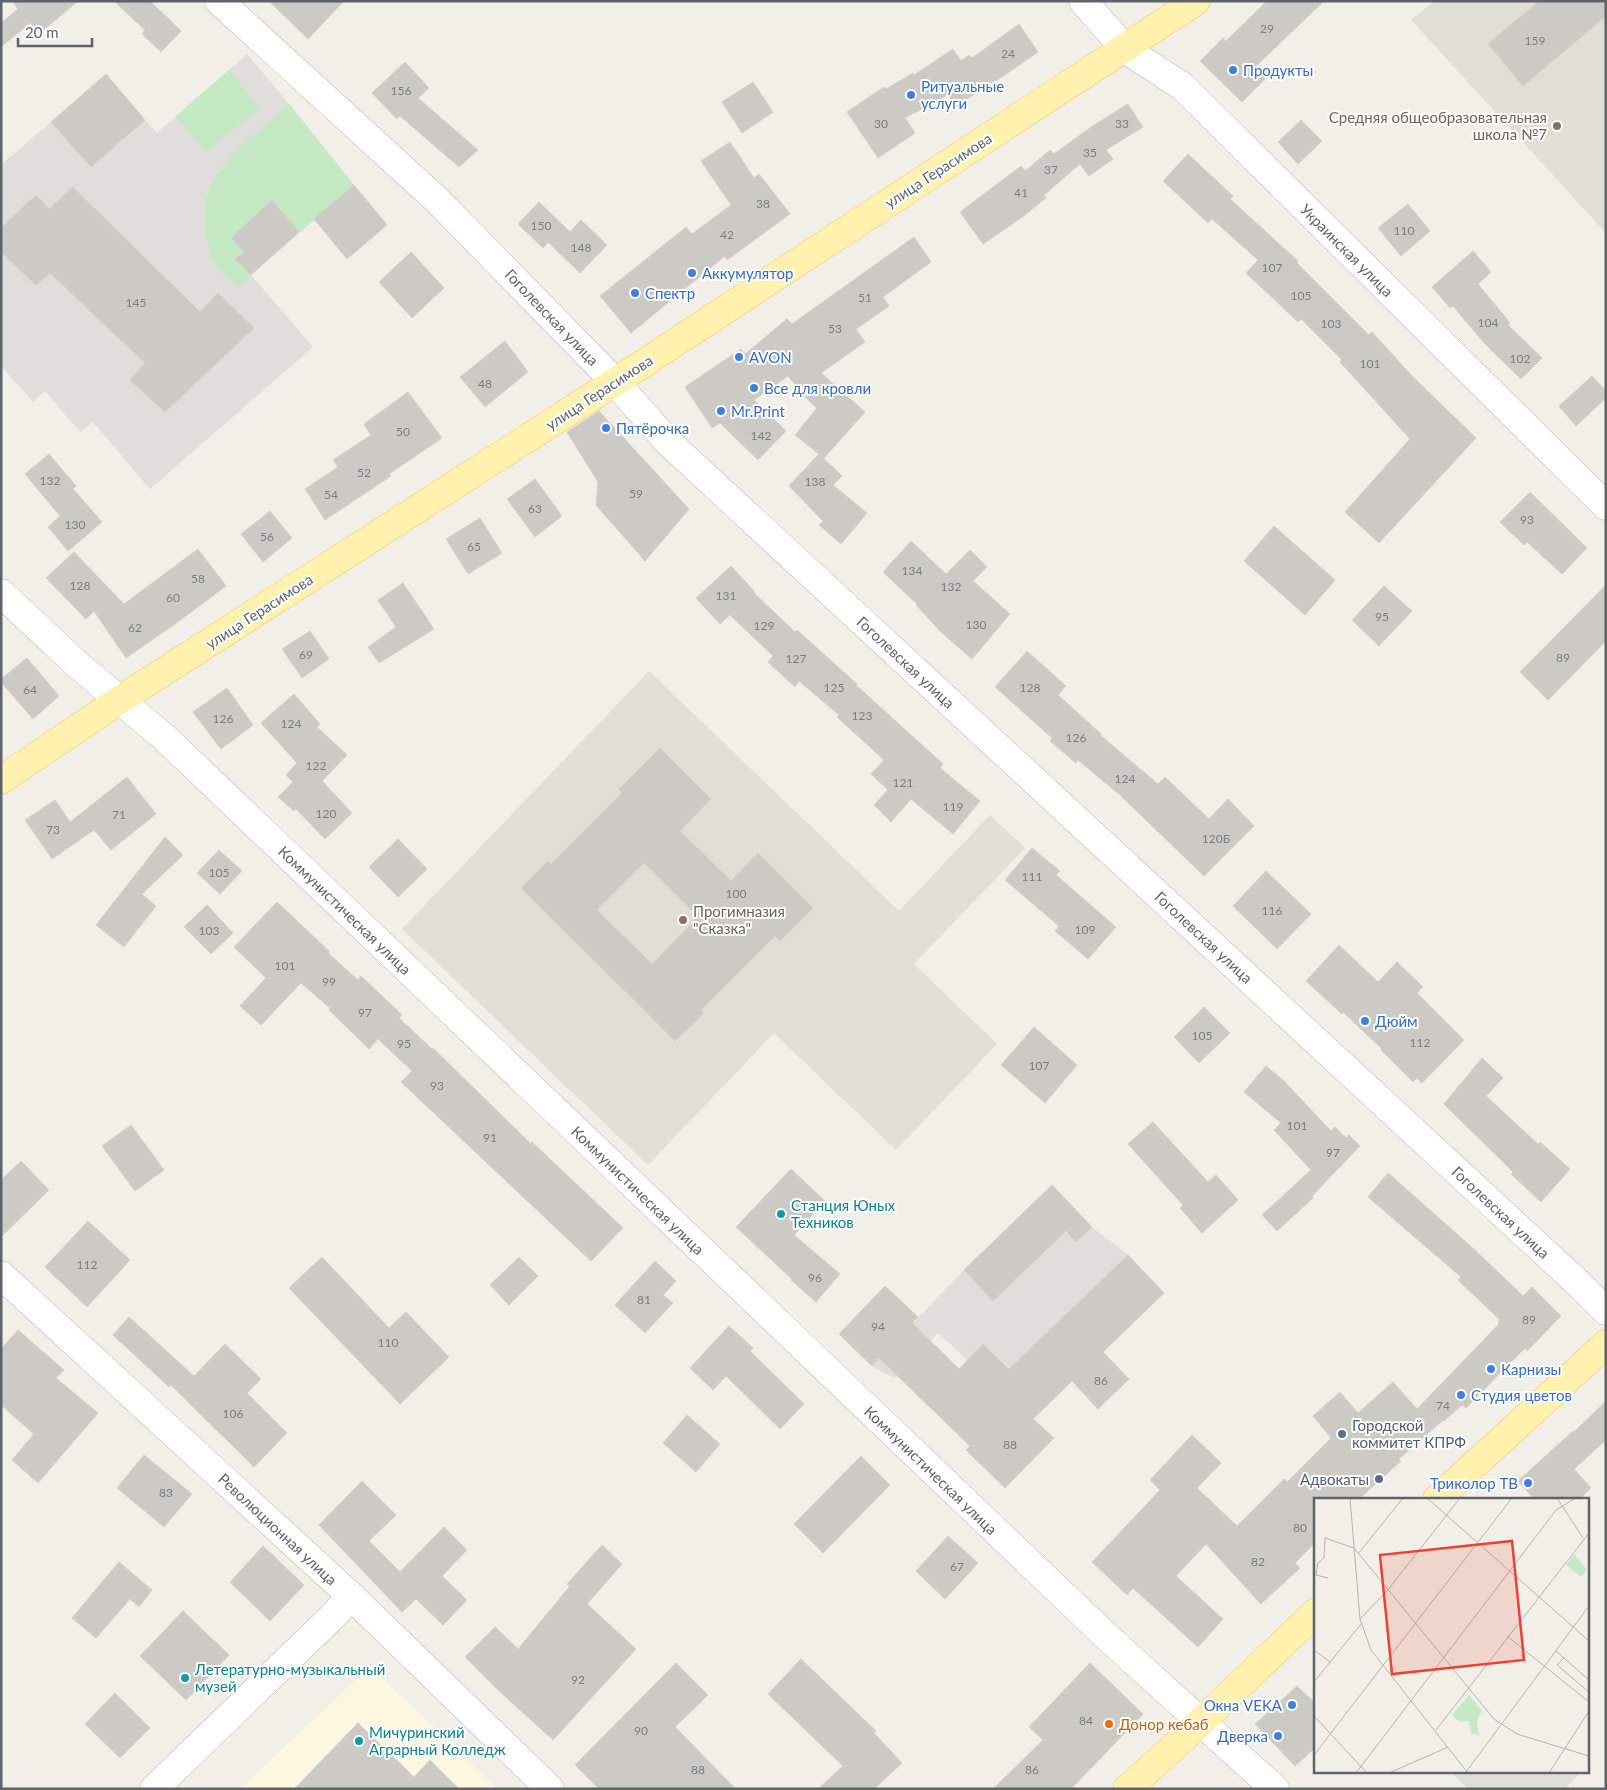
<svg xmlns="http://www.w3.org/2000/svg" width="1607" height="1790" font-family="Lato,sans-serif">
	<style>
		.commercial { fill: #fef7e0 }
		.industrial { fill: #e0deda }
		.education { fill: #e1ded6 }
		.green { fill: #c5e8c5 }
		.building { fill: #cccac5; stroke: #d6d1c6; fill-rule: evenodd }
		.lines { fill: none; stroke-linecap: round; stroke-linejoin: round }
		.minor-casing { stroke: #b5b8bc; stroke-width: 29 }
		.major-casing { stroke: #f2c960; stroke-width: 29 }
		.minor { stroke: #fff; stroke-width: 28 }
		.major { stroke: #fff2af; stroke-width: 28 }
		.shop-dot { fill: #3f7fe0; stroke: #fff; stroke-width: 2 }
		.education-dot { fill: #8d6e63; stroke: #fff; stroke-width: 2 }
		.culture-dot { fill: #0f9aa8; stroke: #fff; stroke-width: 2 }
		.service-dot { fill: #5c6f8a; stroke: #fff; stroke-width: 2 }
		.food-dot { fill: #e8710a; stroke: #fff; stroke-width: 2 }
		.labels { text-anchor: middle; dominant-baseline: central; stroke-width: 4; stroke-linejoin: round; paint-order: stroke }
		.number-label { font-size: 12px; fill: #7a7d7f }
		.shop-label { font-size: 15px; fill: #366cbe; stroke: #fff; text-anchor: start }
		.education-label { font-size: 15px; fill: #785e54; stroke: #fff; text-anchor: end }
		.street-label { font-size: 15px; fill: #5f6368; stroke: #fff }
		.culture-label { font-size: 15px; fill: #0d838f; stroke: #fff; text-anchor: start }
		.service-label { font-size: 15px; fill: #4e5e75; stroke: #fff; text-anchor: start }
		.food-label { font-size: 15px; fill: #c56008; stroke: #fff; text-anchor: start }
		.inset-road { fill: none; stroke: #b3b3b1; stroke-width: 1 }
		.view { fill: #ea4335; fill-opacity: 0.15; stroke: #ea4335; stroke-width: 2.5 }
		.inset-edge { fill: none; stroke: #5f6368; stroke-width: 2.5 }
	</style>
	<rect width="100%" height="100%" fill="#f1efe8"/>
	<path class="commercial" d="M370,1666L497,1789H240Z"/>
	<g class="industrial">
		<path d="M247,54L290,105L354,185L251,275L313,347L150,489L93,422L80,432L45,391L33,402L1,366V165L51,122L91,167L145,120L157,133Z"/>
		<path d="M1052,1185L1092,1227L1128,1255L1164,1293L1103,1352L1129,1379L1098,1409L1072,1381L1046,1407L1010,1368L983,1344L968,1360L938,1333L894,1378L872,1366L964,1270Z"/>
		<path d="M1450,1771H1582L1565,1789H1468Z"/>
	</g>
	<g class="education">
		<path d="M1434,1H1606V233L1411,20Z"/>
		<path d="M649,671L899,911L990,815L1025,848L914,964L997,1044L896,1150L774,1033L648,1165L402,929Z"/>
	</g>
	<g class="green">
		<path d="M229,70L259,108L206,152L176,116Z"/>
		<path d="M290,105L354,185L292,239L276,223L271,200L231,238L244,252L235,259L251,275L241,287C214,268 211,265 206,232C205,223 205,199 209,190C224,155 261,129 290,105Z"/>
	</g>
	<g class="building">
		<path d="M12,1H78L39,34L30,23L1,47V23L18,9Z"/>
		<path d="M114,1H150L181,31L161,52L142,34L145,30Z"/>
		<path d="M269,1H344L308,39Z"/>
		<path d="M1267,1H1324L1254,68L1265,79L1242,102L1200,61L1223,38L1226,41Z"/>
		<path d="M1539,1H1606V16L1523,86L1488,44Z"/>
		<path d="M1019,24L1038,52L996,81L995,80L956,107L948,95L905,118L915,133L878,158L847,112L884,87L886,89L913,73L914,75L953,49L961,61L969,55L972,58Z"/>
		<path d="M405,62L429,88L418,98L478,150L459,167L400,116L397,119L372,93Z"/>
		<path d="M106,74L145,120L91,167L51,122Z"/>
		<path d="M753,82L773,112L742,133L722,102Z"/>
		<path d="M1128,104L1143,127L1106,150L1113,159L1089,176L1080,164L1044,195L1046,198L1021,218L983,244L960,212L1021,166L1025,171L1050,150L1054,154L1094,125Z"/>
		<path d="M1301,120L1322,141L1298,164L1278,142Z"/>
		<path d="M730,142L754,178L759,174L790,214L727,260L725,256L631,333L600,296L686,227L692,234L731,205L701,161Z"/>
		<path d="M1188,154L1233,196L1230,199L1298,261L1297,263L1369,335L1372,332L1410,374L1476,438L1379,543L1345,512L1410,439L1340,362L1342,360L1301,319L1298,322L1246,273L1258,260L1212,219L1208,223L1163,181Z"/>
		<path d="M354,185L387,225L347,259L314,219Z"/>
		<path d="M73,187L200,312L218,293L254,328L165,412L130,380L145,363L50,273L36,285L1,252V228L36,195L49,209Z"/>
		<path d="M272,200L299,232L251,275L235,259L244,252L231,238Z"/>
		<path d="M539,202L570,232L581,220L607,245L580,273L548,242L543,248L518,224Z"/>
		<path d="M1408,204L1430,231L1401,256L1378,228Z"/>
		<path d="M914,237L931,262L883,297L889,306L856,329L865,342L821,373L865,412L824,458L820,455L842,476L833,485L867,513L841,544L819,525L823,521L789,486L819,454L795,435L817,408L809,401L788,376L754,400L786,431L758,460L720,423L712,428L685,387L741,349L745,354L787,319L792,324Z"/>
		<path d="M1473,251L1491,272L1478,284L1510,323L1508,325L1542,358L1521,379L1484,343L1453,306L1450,308L1432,287Z"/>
		<path d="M411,252L444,288L412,318L379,282Z"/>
		<path d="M505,341L528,372L485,407L460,377Z"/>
		<path d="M1592,376L1606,391V398L1576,426L1559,406Z"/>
		<path d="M408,392L442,438L389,474L391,476L325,520L305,489L338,467L333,460L371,435L364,424Z"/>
		<path d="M599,411L689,509L645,561L596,505L598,482L567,432Z"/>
		<path d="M49,454L76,486L73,489L102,522L68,551L48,527L60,516L25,474Z"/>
		<path d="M535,479L562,516L535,537L507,499Z"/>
		<path d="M1530,492L1587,548L1562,574L1527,542L1524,545L1500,522Z"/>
		<path d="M270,511L292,538L263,562L241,534Z"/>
		<path d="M480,518L502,553L468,574L446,539Z"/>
		<path d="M1274,526L1335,580L1305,615L1244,561Z"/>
		<path d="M911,541L946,574L970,550L987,567L973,581L1010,614L972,659L942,633L916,605L917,604L883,572Z"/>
		<path d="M198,549L226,586L175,624L126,658L94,611L86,619L46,578L74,552L124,604Z"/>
		<path d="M731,566L755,592L754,593L795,632L797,630L857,684L856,685L943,764L940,768L980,801L953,834L911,799L891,822L874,805L888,790L871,774L884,760L837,717L839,715L799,681L795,687L768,662L773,656L730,615L720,624L696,598Z"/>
		<path d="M403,583L434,629L379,663L368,647L396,627L378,600Z"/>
		<path d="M1606,585V641L1548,700L1520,672Z"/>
		<path d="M1384,586L1412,611L1379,646L1352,620Z"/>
		<path d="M310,631L329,659L302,678L282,649Z"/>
		<path d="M1027,651L1066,686L1058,695L1101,734L1100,735L1158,784L1165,777L1209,819L1228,799L1254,826L1204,876L1121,796L1078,760L1076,763L1050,741L1052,738L995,687Z"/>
		<path d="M27,658L59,696L33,719L1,682V679Z"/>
		<path d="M227,688L253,725L221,749L193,712Z"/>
		<path d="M294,694L320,724L317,727L347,755L322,781L352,813L325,839L296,809L294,811L278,797L293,782L286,775L297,763L261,723Z"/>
		<path d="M660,748L711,799L680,831L731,881L758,853L813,908L780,941L775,936L701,1010L704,1013L675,1041L521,888L548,861L551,864L622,793L619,789ZM644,863L698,917L652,964L597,910Z"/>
		<path d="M127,777L156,814L111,850L94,830L52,859L25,820L55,800L70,822Z"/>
		<path d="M165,837L183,855L142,894L156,906L124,947L96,925Z"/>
		<path d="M398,839L427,869L398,897L369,867Z"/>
		<path d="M1032,848L1060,871L1056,875L1116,927L1088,959L1055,931L1059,926L1005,880Z"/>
		<path d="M219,850L242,871L220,894L197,873Z"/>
		<path d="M1266,871L1311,914L1277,949L1233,906Z"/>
		<path d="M277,902L330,952L328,953L358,980L361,976L402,1015L399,1018L432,1049L433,1048L531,1144L532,1142L623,1228L591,1261L401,1082L412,1071L378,1039L369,1049L329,1010L330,1008L301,983L261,1025L240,1006L266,978L234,947Z"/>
		<path d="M207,905L233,933L211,954L184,927Z"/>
		<path d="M1339,945L1378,982L1397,962L1423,987L1417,993L1464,1040L1422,1083L1417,1078L1413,1082L1381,1050L1382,1049L1343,1012L1342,1014L1306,981Z"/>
		<path d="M1204,1007L1230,1033L1199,1063L1174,1037Z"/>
		<path d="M1034,1027L1077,1065L1045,1103L1001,1065Z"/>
		<path d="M1482,1058L1503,1078L1486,1096L1538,1144L1540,1142L1570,1169L1541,1202L1511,1174L1513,1172L1444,1104Z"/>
		<path d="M1266,1066L1284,1081L1331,1131L1335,1127L1346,1138L1349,1135L1360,1146L1312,1196L1313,1198L1277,1231L1262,1215L1311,1170L1274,1130L1281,1123L1244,1092Z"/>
		<path d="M1153,1122L1208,1182L1216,1175L1238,1200L1202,1233L1180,1208L1183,1205L1128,1144Z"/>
		<path d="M131,1125L164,1170L135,1191L102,1146Z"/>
		<path d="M21,1161L49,1190L1,1237V1180Z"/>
		<path d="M791,1169L825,1201L794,1235L840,1274L816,1302L791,1280L792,1279L736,1227Z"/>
		<path d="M1388,1173L1475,1250L1523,1296L1532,1287L1561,1316L1527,1351L1525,1348L1466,1408L1462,1405L1444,1421L1443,1420L1399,1459L1401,1461L1359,1499H1316V1542L1295,1563L1300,1568L1261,1604L1206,1544L1176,1576L1223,1619L1198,1647L1133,1588L1127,1595L1092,1562L1160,1490L1150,1480L1192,1435L1221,1463L1197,1488L1237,1526L1284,1479L1287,1482L1331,1438L1313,1416L1340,1392L1358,1413L1393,1382L1417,1409L1499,1324L1498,1323L1500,1320L1458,1280L1461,1277L1368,1197Z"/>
		<path d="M1052,1185L1092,1227L1076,1242L1066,1231L993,1301L964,1270Z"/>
		<path d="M88,1221L130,1260L87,1307L45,1267Z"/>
		<path d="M1128,1255L1164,1293L1103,1352L1129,1379L1098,1409L1072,1381L1033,1419L1054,1438L1005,1488L966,1450L970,1446L879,1358L872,1366L839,1334L885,1286L918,1317L912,1323L959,1369L983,1344L1009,1369Z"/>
		<path d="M322,1257L389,1328L406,1312L449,1357L400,1404L289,1288Z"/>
		<path d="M519,1257L538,1276L509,1305L490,1285Z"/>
		<path d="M655,1261L676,1281L663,1295L673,1303L645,1333L615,1305Z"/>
		<path d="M129,1317L194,1376L225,1344L261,1379L247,1393L287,1433L254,1467L171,1385L169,1387L113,1335Z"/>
		<path d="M729,1326L753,1348L750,1351L804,1404L780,1429L726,1376L713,1390L690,1368Z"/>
		<path d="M18,1330L64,1370L56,1378L98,1413L38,1483L12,1460L34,1434L1,1405V1349Z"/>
		<path d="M1606,1401V1440L1574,1469L1591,1488L1580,1499H1534L1518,1481L1573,1431L1574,1432Z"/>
		<path d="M687,1415L720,1444L696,1472L663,1443Z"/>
		<path d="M144,1455L192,1494L164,1527L117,1488Z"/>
		<path d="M861,1456L890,1485L823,1553L794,1524Z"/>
		<path d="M362,1481L396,1515L369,1541L400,1572L444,1527L467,1550L442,1576L467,1600L443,1625L416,1599L402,1612L319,1525Z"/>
		<path d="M948,1536L978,1563L945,1599L916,1571Z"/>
		<path d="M602,1545L622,1564L587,1604L636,1649L553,1740L498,1690L465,1657L495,1627L518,1649L570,1586L567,1584Z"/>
		<path d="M263,1546L304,1585L270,1621L230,1582Z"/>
		<path d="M119,1562L152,1590L139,1607L130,1599L96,1638L72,1618Z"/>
		<path d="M183,1611L229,1655L186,1700L140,1656Z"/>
		<path d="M801,1659L876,1731L874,1733L902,1763L874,1789H818L843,1766L768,1694Z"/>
		<path d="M676,1663L708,1695L675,1727L736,1789H599L575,1765Z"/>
		<path d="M1090,1663L1143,1714L1071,1789H993L1043,1740L1029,1727Z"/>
		<path d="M1297,1686L1316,1704V1747L1295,1766L1255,1724Z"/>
		<path d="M115,1693L150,1728L120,1758L85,1724Z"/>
		<path d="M358,1723L414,1777L430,1760L459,1789H294Z"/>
	</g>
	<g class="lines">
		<g class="minor-casing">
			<g id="minor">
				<path d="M219,1L437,200L615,382L668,442L1580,1285L1606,1311"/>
				<path d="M1083,1L1125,49L1182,86L1606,506"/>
				<path d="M1,593L79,666L165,738L1105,1635L1275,1789"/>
				<path d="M1,1275L351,1596L550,1789"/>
				<path d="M154,1789L331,1618L351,1596"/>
			</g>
		</g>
		<g class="major-casing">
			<g id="major">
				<path d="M1,780L118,701L615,382L1196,1"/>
				<path d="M1437,1499L1606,1344"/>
				<path d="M1127,1789L1187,1735L1316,1612"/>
			</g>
		</g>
		<use href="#minor" class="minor"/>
		<use href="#major" class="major"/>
	</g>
	<g class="shop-dot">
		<circle cx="1233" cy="70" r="5"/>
		<circle cx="911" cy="95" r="5"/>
		<circle cx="692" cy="273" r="5"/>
		<circle cx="635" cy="293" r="5"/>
		<circle cx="739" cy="357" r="5"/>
		<circle cx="754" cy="388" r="5"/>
		<circle cx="721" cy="411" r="5"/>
		<circle cx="606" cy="428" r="5"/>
		<circle cx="1365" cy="1021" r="5"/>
		<circle cx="1491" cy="1369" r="5"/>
		<circle cx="1461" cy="1395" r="5"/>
		<circle cx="1528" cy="1483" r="5"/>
		<circle cx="1292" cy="1705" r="5"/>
		<circle cx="1278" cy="1736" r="5"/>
	</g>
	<g class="education-dot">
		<circle cx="1557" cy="126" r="5"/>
		<circle cx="683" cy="920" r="5"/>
	</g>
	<g class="culture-dot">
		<circle cx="781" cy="1214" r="5"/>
		<circle cx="185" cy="1678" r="5"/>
		<circle cx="359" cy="1741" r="5"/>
	</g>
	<g class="service-dot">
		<circle cx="1342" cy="1434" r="5"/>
		<circle cx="1379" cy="1479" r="5"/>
	</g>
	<circle class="food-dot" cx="1109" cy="1724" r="5"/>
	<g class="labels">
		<g class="number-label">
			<text x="1267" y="28">29</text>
			<text x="1535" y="40">159</text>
			<text x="1008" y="53">24</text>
			<text x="401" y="90">156</text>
			<text x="881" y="123">30</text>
			<text x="1122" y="123">33</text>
			<text x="1090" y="152">35</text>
			<text x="1051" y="169">37</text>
			<text x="1021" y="192">41</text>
			<text x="763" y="203">38</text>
			<text x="541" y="225">150</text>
			<text x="1404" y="230">110</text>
			<text x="727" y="234">42</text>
			<text x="581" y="247">148</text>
			<text x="1272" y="267">107</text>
			<text x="1301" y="295">105</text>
			<text x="865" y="297">51</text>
			<text x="136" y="302">145</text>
			<text x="1488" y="322">104</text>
			<text x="1331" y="323">103</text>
			<text x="835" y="328">53</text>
			<text x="1520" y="358">102</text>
			<text x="1370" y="363">101</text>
			<text x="485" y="383">48</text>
			<text x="403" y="431">50</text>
			<text x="761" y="435">142</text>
			<text x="364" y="472">52</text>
			<text x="50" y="480">132</text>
			<text x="815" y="481">138</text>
			<text x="636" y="493">59</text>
			<text x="331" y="494">54</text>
			<text x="535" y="508">63</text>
			<text x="1527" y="519">93</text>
			<text x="75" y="524">130</text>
			<text x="267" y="536">56</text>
			<text x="474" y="546">65</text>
			<text x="912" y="570">134</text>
			<text x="198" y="578">58</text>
			<text x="80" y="585">128</text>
			<text x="951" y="586">132</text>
			<text x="726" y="595">131</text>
			<text x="173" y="597">60</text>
			<text x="1382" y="616">95</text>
			<text x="976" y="624">130</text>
			<text x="764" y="625">129</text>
			<text x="135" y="627">62</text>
			<text x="306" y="654">69</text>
			<text x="1563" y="657">89</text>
			<text x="796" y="658">127</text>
			<text x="834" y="687">125</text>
			<text x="1030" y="687">128</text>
			<text x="30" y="689">64</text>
			<text x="862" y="715">123</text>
			<text x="223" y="718">126</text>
			<text x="291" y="723">124</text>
			<text x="1076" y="737">126</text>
			<text x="316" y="765">122</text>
			<text x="1125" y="778">124</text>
			<text x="903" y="782">121</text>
			<text x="953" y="806">119</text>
			<text x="326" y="813">120</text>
			<text x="119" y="814">71</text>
			<text x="53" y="829">73</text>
			<text x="1216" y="838">120Б</text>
			<text x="219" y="872">105</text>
			<text x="1032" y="876">111</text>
			<text x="736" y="893">100</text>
			<text x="1272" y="910">116</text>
			<text x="1085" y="929">109</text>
			<text x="209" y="930">103</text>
			<text x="285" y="965">101</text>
			<text x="329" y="981">99</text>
			<text x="365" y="1012">97</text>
			<text x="1202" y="1035">105</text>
			<text x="1420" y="1042">112</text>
			<text x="404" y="1043">95</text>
			<text x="1039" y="1065">107</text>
			<text x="437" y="1085">93</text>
			<text x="1297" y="1125">101</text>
			<text x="490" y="1137">91</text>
			<text x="1333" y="1152">97</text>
			<text x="87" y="1264">112</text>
			<text x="815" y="1277">96</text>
			<text x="644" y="1299">81</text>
			<text x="1529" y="1319">89</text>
			<text x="878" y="1326">94</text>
			<text x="388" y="1342">110</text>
			<text x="1101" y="1380">86</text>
			<text x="1443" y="1405">74</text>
			<text x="233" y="1413">106</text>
			<text x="1010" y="1444">88</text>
			<text x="166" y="1492">83</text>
			<text x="1300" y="1527">80</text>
			<text x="1258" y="1561">82</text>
			<text x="957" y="1566">67</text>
			<text x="578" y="1679">92</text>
			<text x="1086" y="1720">84</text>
			<text x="641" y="1730">90</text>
			<text x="698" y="1769">88</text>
			<text x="1032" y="1769">86</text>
		</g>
		<g class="shop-label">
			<text x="1243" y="70">Продукты</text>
			<text x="921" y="86">Ритуальные<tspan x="921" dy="17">услуги</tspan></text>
			<text x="702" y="273">Аккумулятор</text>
			<text x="645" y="293">Спектр</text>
			<text x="749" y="357">AVON</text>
			<text x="764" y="388">Все для кровли</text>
			<text x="731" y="411">Mr.Print</text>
			<text x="616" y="428">Пятёрочка</text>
			<text x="1375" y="1021">Дюйм</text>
			<text x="1501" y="1369">Карнизы</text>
			<text x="1471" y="1395">Студия цветов</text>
			<text x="1518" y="1483" text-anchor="end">Триколор ТВ</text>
			<text x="1282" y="1705" text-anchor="end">Окна VEKA</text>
			<text x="1268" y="1736" text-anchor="end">Дверка</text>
		</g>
		<g class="education-label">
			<text x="1547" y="117">Средняя общеобразовательная<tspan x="1547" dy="17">школа №7</tspan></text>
			<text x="693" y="911" text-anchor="start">Прогимназия<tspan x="693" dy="17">"Сказка"</tspan></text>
		</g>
		<g class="street-label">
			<text transform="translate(938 170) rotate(-33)">улица Герасимова</text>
			<text transform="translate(1347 250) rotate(45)">Украинская улица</text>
			<text transform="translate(552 317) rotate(46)">Гоголевская улица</text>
			<text transform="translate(599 392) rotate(-33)">улица Герасимова</text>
			<text transform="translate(259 611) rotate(-33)">улица Герасимова</text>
			<text transform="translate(906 662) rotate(43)">Гоголевская улица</text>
			<text transform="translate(345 910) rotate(44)">Коммунистическая улица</text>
			<text transform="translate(1204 937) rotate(43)">Гоголевская улица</text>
			<text transform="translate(638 1190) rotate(44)">Коммунистическая улица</text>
			<text transform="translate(1501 1212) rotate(43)">Гоголевская улица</text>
			<text transform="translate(931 1470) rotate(44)">Коммунистическая улица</text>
			<text transform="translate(278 1529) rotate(43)">Революционная улица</text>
		</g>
		<g class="culture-label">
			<text x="791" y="1205">Станция Юных<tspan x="791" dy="17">Техников</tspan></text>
			<text x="195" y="1669">Летературно-музыкальный<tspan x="195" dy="17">музей</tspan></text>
			<text x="369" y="1732">Мичуринский<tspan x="369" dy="17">Аграрный Колледж</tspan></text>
		</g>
		<g class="service-label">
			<text x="1352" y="1425">Городской<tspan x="1352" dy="17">коммитет КПРФ</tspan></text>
			<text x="1369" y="1479" text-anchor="end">Адвокаты</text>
		</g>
		<g class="food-label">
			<text x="1119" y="1724">Донор кебаб</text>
		</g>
	</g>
	<g transform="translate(1314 1498)">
		<rect width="275" height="275" fill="#f1efe8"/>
		<path d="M260,56L273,72L267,79L252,67ZM155,197L168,213L163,222L165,240L162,236H157L155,223L146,224L138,217Z" fill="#c5e8c5"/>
		<path class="inset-road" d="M36,0L46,121L57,152L154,275M113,0L275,143M243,0L269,40M40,50L180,221L203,236L275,258M44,56L89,0M14,80L2,77L4,65L10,60L11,40L40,50M46,121L73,93L146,0M193,138L275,204M0,152L16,164M242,153L275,182M250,160L243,167L275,194M0,184L47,126M0,218L53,275M122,232L275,35M0,257L198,0M152,274L275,108M42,275L242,12L262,0M75,275L134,249M235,275L275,213"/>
		<path class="view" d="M198,43L210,162L78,176L66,57Z"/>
		<rect width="275" height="275" class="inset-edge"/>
	</g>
	<rect width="1607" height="1790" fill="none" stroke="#5f6368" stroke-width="5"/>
	<path d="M18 38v8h74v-8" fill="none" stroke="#5f6368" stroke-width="2.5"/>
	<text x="25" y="38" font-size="15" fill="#5f6368" stroke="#ffffff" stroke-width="4" paint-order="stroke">20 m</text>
</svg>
